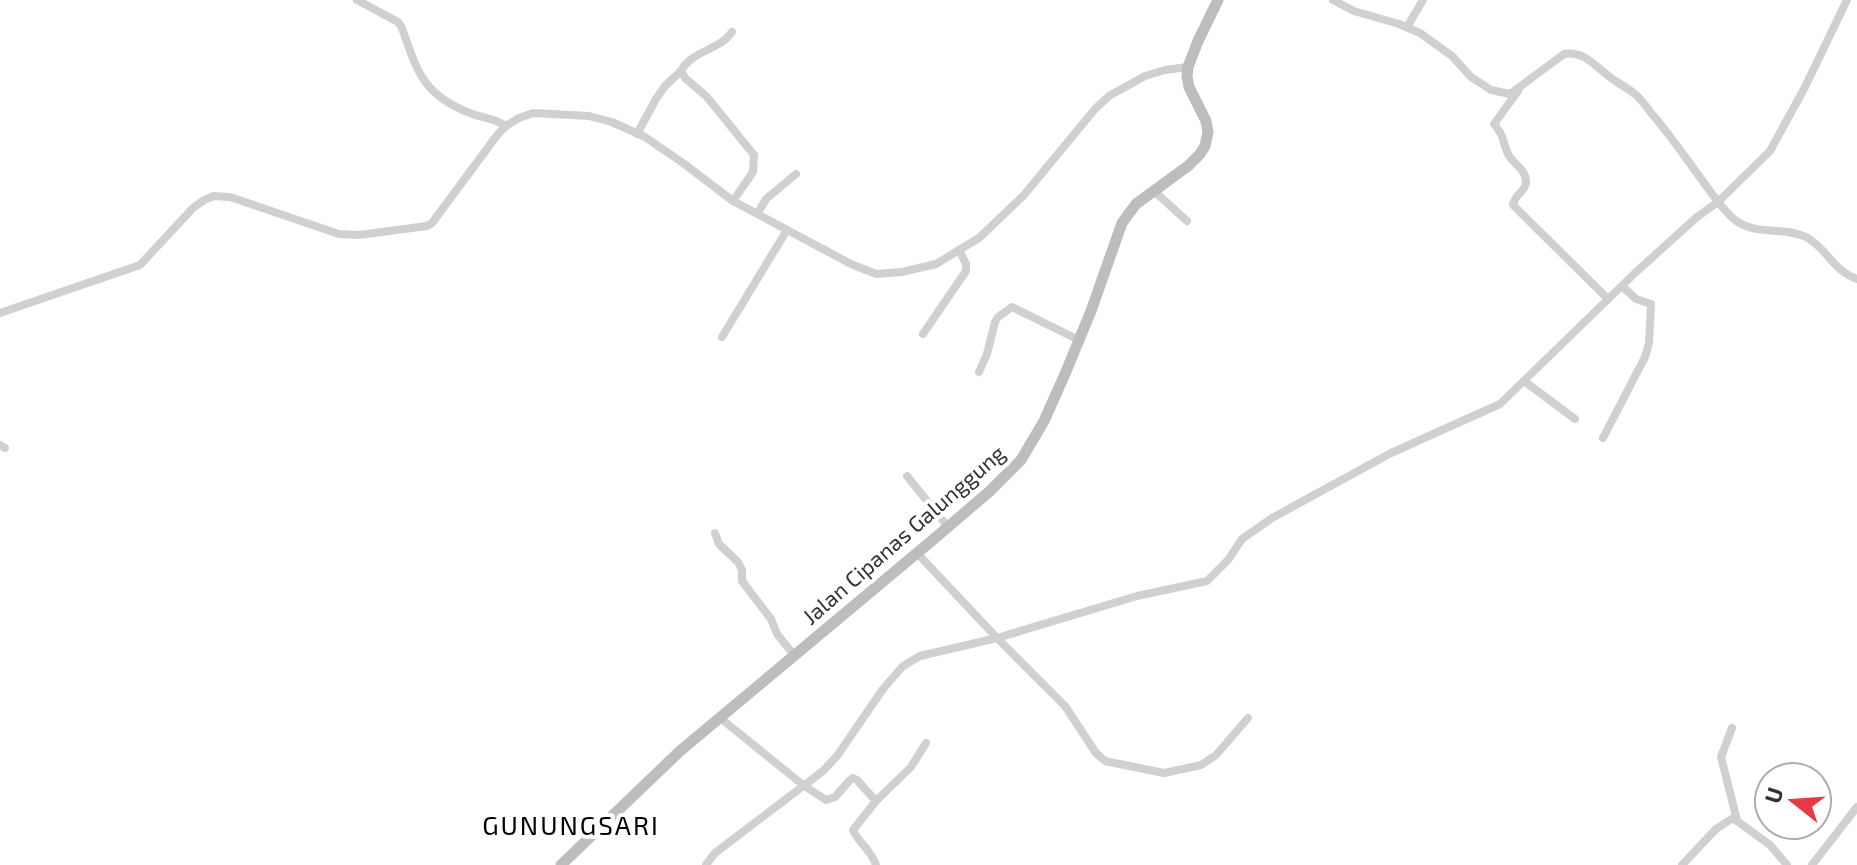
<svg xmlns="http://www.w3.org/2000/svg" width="1857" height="865" font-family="'Exo 2',sans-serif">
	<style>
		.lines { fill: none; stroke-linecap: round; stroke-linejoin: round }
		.street { stroke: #d0d0d0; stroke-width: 8 }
		.secondary { stroke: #bdbdbd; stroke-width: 11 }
		.labels { text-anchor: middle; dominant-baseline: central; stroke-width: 8; stroke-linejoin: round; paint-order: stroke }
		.street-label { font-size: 22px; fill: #333; stroke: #fff }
		.quarter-label { font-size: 26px; letter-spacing: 2px; fill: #000; stroke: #fff }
	</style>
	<rect width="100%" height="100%" fill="#fff"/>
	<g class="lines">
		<g class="street">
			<path d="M357,0L398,22L402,28C417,71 423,95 470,113C482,118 495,118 506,126"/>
			<path d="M1333,0L1354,11L1399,24L1420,33L1452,56L1471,77L1491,90L1510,94L1564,54C1583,51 1592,63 1606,74C1615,82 1627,87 1636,95C1642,100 1647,108 1652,114C1672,137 1689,163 1707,187C1716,199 1724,211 1735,220C1756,236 1783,226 1806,237C1826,247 1834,272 1857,279"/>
			<path d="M1407,27L1423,0"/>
			<path d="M732,32C719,51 692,50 681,71L685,78L707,97L754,155L753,172L733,201"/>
			<path d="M1518,91L1494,124C1505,137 1502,141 1508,154C1513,164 1526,169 1526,182C1526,191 1515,194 1513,205L1608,299"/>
			<path d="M637,134L656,99L665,86L681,71"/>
			<path d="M1154,191L1187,221"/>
			<path d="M758,213L766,199L796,174"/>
			<path d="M0,313L140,265L193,208L204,200L214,196L230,197L339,234L359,235L427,226L432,223L498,134L506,126L519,118L533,113L589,116L612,122L645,137L683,163L733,201L851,264L876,274L902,272L936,264L979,238L1024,195L1095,109L1109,96L1145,76L1165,70L1188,67"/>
			<path d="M923,334L966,271V264L959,250"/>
			<path d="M722,337L787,230"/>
			<path d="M979,372L987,354L995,322L998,317L1012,307L1079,340"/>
			<path d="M1524,381L1575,419"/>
			<path d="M1603,438L1645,357L1649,343L1651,304L1636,299L1622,286"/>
			<path d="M0,445L5,448"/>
			<path d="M907,476L948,527"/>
			<path d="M715,533L719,544L738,562L742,570V581L771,619L777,634L794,655"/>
			<path d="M917,553L997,638L1065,706L1096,753L1105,761L1164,773L1201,765L1216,755L1248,718"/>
			<path d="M719,717L803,785L826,800L835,797L850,780L853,778L857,780L876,801L911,767L926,743"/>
			<path d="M1732,728L1721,757L1737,820"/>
			<path d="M876,801L853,830C859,844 870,848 876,865"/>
			<path d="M706,865L715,853L823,771L837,756L883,689L903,666L920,656L997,638L1137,596L1207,581L1228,560L1242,539L1272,518L1391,453L1500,404L1635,273L1697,217L1718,202L1770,151L1804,89L1847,0"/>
			<path d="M1682,865L1716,829L1733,818L1770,845L1787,865"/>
			<path d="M1812,865L1857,807"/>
		</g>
		<path class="secondary" d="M561,865L680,751L935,538L990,491L1021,460L1044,421L1065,374L1091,311L1122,223L1136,204L1188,166L1200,154L1205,146L1208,132L1206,121L1189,87L1187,76L1188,67L1198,41L1218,0"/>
	</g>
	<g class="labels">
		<g class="street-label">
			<text transform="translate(903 534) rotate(-41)">Jalan Cipanas Galunggung</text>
		</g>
		<g class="quarter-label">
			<text x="571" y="824">GUNUNGSARI</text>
		</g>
	</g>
	<g transform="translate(1793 801) rotate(287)"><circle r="38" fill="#ffffff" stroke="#adadad" stroke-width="2"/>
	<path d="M0-6L14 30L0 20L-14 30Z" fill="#e63946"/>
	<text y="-12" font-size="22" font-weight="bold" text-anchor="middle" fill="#333333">U</text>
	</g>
</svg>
